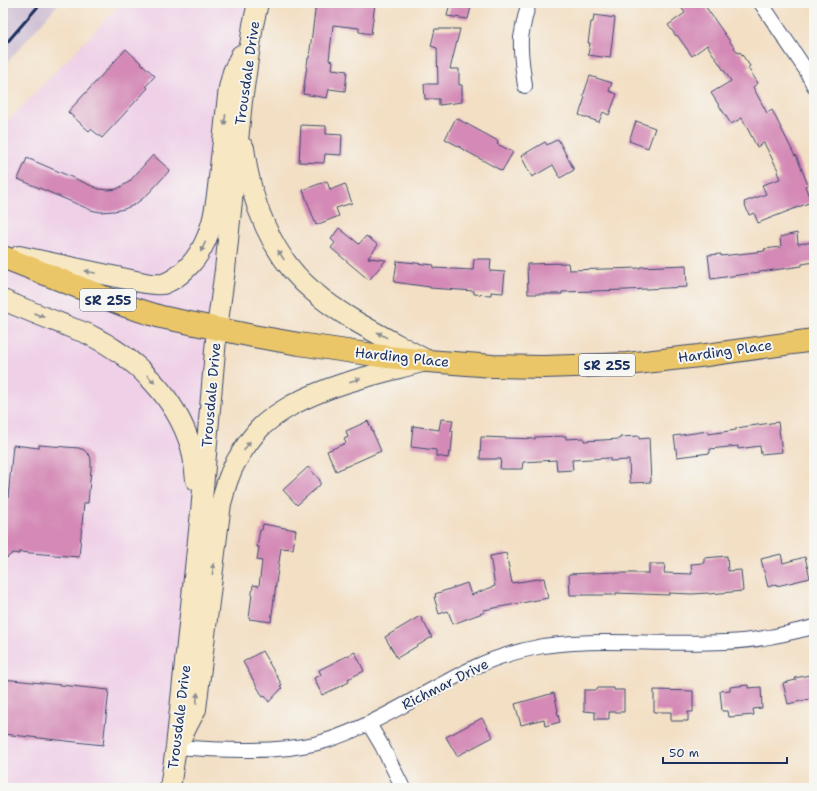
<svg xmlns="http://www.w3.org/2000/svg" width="817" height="791" font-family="'Shantell Sans',sans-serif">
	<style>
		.built { fill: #efd0e7 }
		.industrial { fill: #cdbed3 }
		.building { fill: #d489b6 }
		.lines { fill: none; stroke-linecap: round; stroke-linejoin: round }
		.street-casing { stroke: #3b496d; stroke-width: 16 }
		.secondary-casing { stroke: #3b496d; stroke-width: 22 }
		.primary-casing { stroke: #3b496d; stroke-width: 24 }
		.street { stroke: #fff; stroke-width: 14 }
		.secondary { stroke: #f7e8c3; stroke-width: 20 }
		.primary { stroke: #ebc669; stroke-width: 22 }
		.rail { stroke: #1b2f5e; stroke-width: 3 }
		.oneway { fill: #898c90 }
		.labels { text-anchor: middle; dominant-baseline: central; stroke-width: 4; stroke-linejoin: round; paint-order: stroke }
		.shield { fill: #f6f6f2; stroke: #5d6b8a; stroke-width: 1 }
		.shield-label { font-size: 13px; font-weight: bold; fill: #1b2f5e }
		.street-label { font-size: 14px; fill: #1b2f5e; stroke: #f6f6f2 }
	</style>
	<rect width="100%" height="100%" fill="#f6f6f2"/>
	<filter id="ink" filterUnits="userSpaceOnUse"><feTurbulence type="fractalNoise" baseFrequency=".025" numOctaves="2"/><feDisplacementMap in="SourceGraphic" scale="8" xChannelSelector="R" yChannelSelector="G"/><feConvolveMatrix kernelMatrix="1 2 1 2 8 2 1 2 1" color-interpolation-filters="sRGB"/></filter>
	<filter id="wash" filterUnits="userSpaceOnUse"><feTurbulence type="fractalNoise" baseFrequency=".012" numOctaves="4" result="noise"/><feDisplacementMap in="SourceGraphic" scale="16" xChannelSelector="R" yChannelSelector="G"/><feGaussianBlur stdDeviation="0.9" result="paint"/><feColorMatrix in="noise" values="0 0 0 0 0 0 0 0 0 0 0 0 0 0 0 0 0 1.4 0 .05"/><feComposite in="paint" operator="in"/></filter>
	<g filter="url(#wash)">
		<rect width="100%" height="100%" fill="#f3dfc4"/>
		<path class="built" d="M122,3H258L171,788H3V126Z"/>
		<path class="industrial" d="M3,3H59L3,67Z"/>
		<g id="blocks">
			<g class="building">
				<path d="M316,3H375L371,34L359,32V28L333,25L329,60L333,61L332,69L347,71L345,91L329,89L327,98L303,94L308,58H309Z"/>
				<path d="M450,3H472L468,19L447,16Z"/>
				<path d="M678,3H703L738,53L740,52L750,66L748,68L758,83L753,87L767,113L772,110L795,156L796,155L808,185L805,186L811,202L758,223L754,213L749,215L744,202L766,194L762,185L780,179L777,172H779L764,143L757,147L742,118L731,124L711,93L731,81L707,45L692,56L677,35L676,36L668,25L685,13Z"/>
				<path d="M594,15L615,18L610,58L588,55L590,43H588L591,22H593Z"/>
				<path d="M435,29H460L450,69H459V85H462V102L439,105V99H425L424,84H438L437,48L431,46Z"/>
				<path d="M126,49L155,76L146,86L148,88L102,138L91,129L89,131L68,112Z"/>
				<path d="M590,76L612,83L609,91L617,94L609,115L603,112L599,122L579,115L585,97L583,96Z"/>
				<path d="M456,118L498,141L497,144L513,152L502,171L459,147H460L445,139Z"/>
				<path d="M636,121L655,128L648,148L629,141Z"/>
				<path d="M301,125L326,126V134L342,135L341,155L325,154L324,163L299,162Z"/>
				<path d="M558,139L574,170L560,178L553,165L532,177L521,156L545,142L547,145Z"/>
				<path d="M153,155L170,170L149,193L142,199L134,205L124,209L114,211L100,212L91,210L18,179L27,158L99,189L109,190L117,189L129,182Z"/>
				<path d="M327,181L330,190L345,184L352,203L336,208L339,216L316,225L303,190Z"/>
				<path d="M339,228L359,244L366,236L378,245L368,258L386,260L369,280L331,248L335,243L331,239Z"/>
				<path d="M797,233L798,244L814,242V262L802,264V266L711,279L708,255L721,254V256L765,251L764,249L781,247L780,237Z"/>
				<path d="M474,259H491L490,271L505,272L503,293L491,292V295L474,294V291L430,288V287L394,282L397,261L434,265L433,268L473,270Z"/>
				<path d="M568,263L569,270L640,268V267L686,265L687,287L626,290L562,292V294H528L527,264Z"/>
				<path d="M441,419L453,420L451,431H453L451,453L449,452L448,458L436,456V450L411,447L413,426L439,430Z"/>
				<path d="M368,421L381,451L336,471L327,451L346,443L344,439L348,437L346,431Z"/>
				<path d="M778,422L782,452L761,454L760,446L738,449V446L710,449V453L677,457L674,436L708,431V434L736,430V428Z"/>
				<path d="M566,436V439L584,438V441L620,439V437L639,436V439L649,438L651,482L630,483L629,460L610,461V458L572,460L573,470L557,471L556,460L523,462L522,469H500L501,459H480L481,437L535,439V437Z"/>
				<path d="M13,445L39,448V445L79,448L84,450L90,456L91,459V469L88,503H84L79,557L19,552V554L13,553L3,561V543L4,542Z"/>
				<path d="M308,467L320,480V485L297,505L283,490Z"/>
				<path d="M263,524L296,530L293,549L281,548L277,576L271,622L249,619L253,585L259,586L262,561L257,560L259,547H257L260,530H262Z"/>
				<path d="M506,553L512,583L544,578L548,598L484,610L485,612L453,624L448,611L439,614L434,597H436L435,594L467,583L471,595L495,586L490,556Z"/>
				<path d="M781,554L783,563L805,557L810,578L777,586V584L768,587L761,559Z"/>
				<path d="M727,556L728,571L741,570L743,591L709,594L708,593L692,594L669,593V595L616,593V595H570L569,574L615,572V573H649V564H665L664,573L692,574L691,564L704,563V558Z"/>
				<path d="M420,616L432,637L397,658L385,637Z"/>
				<path d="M262,651L282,685L280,686L282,688L269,702L265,696L263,697L243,662Z"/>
				<path d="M355,652L364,671L348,679L349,682L322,695L314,678L321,675L319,670Z"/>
				<path d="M814,674V698L788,704L783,683L796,680L795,678Z"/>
				<path d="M3,679L109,690L103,745L3,734Z"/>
				<path d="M748,685V688L761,687L762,708L753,709L754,715L729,717L728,711H722L720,691L730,690V687Z"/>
				<path d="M597,688H614V690H624V712H609V719H595V712L584,711V690H597Z"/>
				<path d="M654,690L693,691V712H688V721H671V712H654Z"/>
				<path d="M554,693L558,711H557L560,722L545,726L544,719L521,725L515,704Z"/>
				<path d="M482,718L493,737L457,756L446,737Z"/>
			</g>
		</g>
	</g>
	<g filter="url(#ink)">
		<use href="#blocks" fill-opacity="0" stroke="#3b496d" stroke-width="1"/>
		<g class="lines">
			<g class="street-casing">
				<g id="street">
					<path d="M761,3L806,70L814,86"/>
					<path d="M525,86C523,70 520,54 521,38C523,26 525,14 529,3"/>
					<path d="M369,724L382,746L403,788"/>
					<path d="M176,747C214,750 251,752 289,748C301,746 314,745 325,741C379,724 426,690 477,666C497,657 522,650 543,646C564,643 585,642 606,642C646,642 686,644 726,642C756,641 785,634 814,627"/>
				</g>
			</g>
			<g class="secondary-casing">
				<g id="secondary">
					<path d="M244,148C250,200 272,258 314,292C346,320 391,340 428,361"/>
					<path d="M19,256L145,283C151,284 157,285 163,284C172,281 179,276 186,269C216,241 217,196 221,158C224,135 226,111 229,88L233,72L241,55"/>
					<path d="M3,300C24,309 44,317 65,325C73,329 82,331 90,335C136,358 176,397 191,447C194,458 195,469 196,480"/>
					<path d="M182,736L196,709L221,503C224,495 225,486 229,477C234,462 249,440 260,428C269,419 280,412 292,405C333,383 378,374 422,362"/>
					<path d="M170,788L176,747L201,512L217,328L225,270L242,101L253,25L258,3"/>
				</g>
			</g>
			<g class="primary-casing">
				<path id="primary" d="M3,257L126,306L161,317L253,336L299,344L388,357L428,361L493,366L544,367L602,365L627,364L699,356L814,340"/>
			</g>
			<use href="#street" class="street"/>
			<use href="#secondary" class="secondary"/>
			<use href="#primary" class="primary"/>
			<path class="rail" d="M3,47L41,3"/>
		</g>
		<defs><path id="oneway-solid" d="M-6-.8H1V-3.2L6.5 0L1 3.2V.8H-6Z"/></defs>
		<g class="oneway">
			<use href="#oneway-solid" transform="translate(225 120) rotate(96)"/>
			<use href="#oneway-solid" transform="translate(203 247) rotate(116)"/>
			<use href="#oneway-solid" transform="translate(281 255) rotate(-123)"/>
			<use href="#oneway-solid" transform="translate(90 272) rotate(-168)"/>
			<use href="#oneway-solid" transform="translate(39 315) rotate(22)"/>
			<use href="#oneway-solid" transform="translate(382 335) rotate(-151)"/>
			<use href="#oneway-solid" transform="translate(151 379) rotate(46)"/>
			<use href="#oneway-solid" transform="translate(355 380) rotate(-17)"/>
			<use href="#oneway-solid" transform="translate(247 446) rotate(-56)"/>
			<use href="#oneway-solid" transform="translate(213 569) rotate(-83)"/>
			<use href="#oneway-solid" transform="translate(197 698) rotate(-83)"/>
		</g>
	</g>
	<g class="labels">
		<g class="shield">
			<rect x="80" y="289" width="56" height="22" rx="3"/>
			<rect x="579" y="354" width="56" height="22" rx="3"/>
		</g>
		<g class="shield-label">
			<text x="108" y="300">SR 255</text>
			<text x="607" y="365">SR 255</text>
		</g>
		<g class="street-label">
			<text transform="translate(247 73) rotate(-82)">Trousdale Drive</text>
			<text transform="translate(725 351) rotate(-8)">Harding Place</text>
			<text transform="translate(402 357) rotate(6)">Harding Place</text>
			<text transform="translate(211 395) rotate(-85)">Trousdale Drive</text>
			<text transform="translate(445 684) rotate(-27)">Richmar Drive</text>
			<text transform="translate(179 717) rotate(-83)">Trousdale Drive</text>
		</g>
	</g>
	<rect width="817" height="791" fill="none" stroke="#f6f6f2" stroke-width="16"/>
	<path d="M663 757v6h124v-6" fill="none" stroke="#1b2f5e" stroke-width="2"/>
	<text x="669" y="757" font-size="12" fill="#1b2f5e" stroke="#f6f6f2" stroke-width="3" paint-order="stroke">50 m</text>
</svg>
